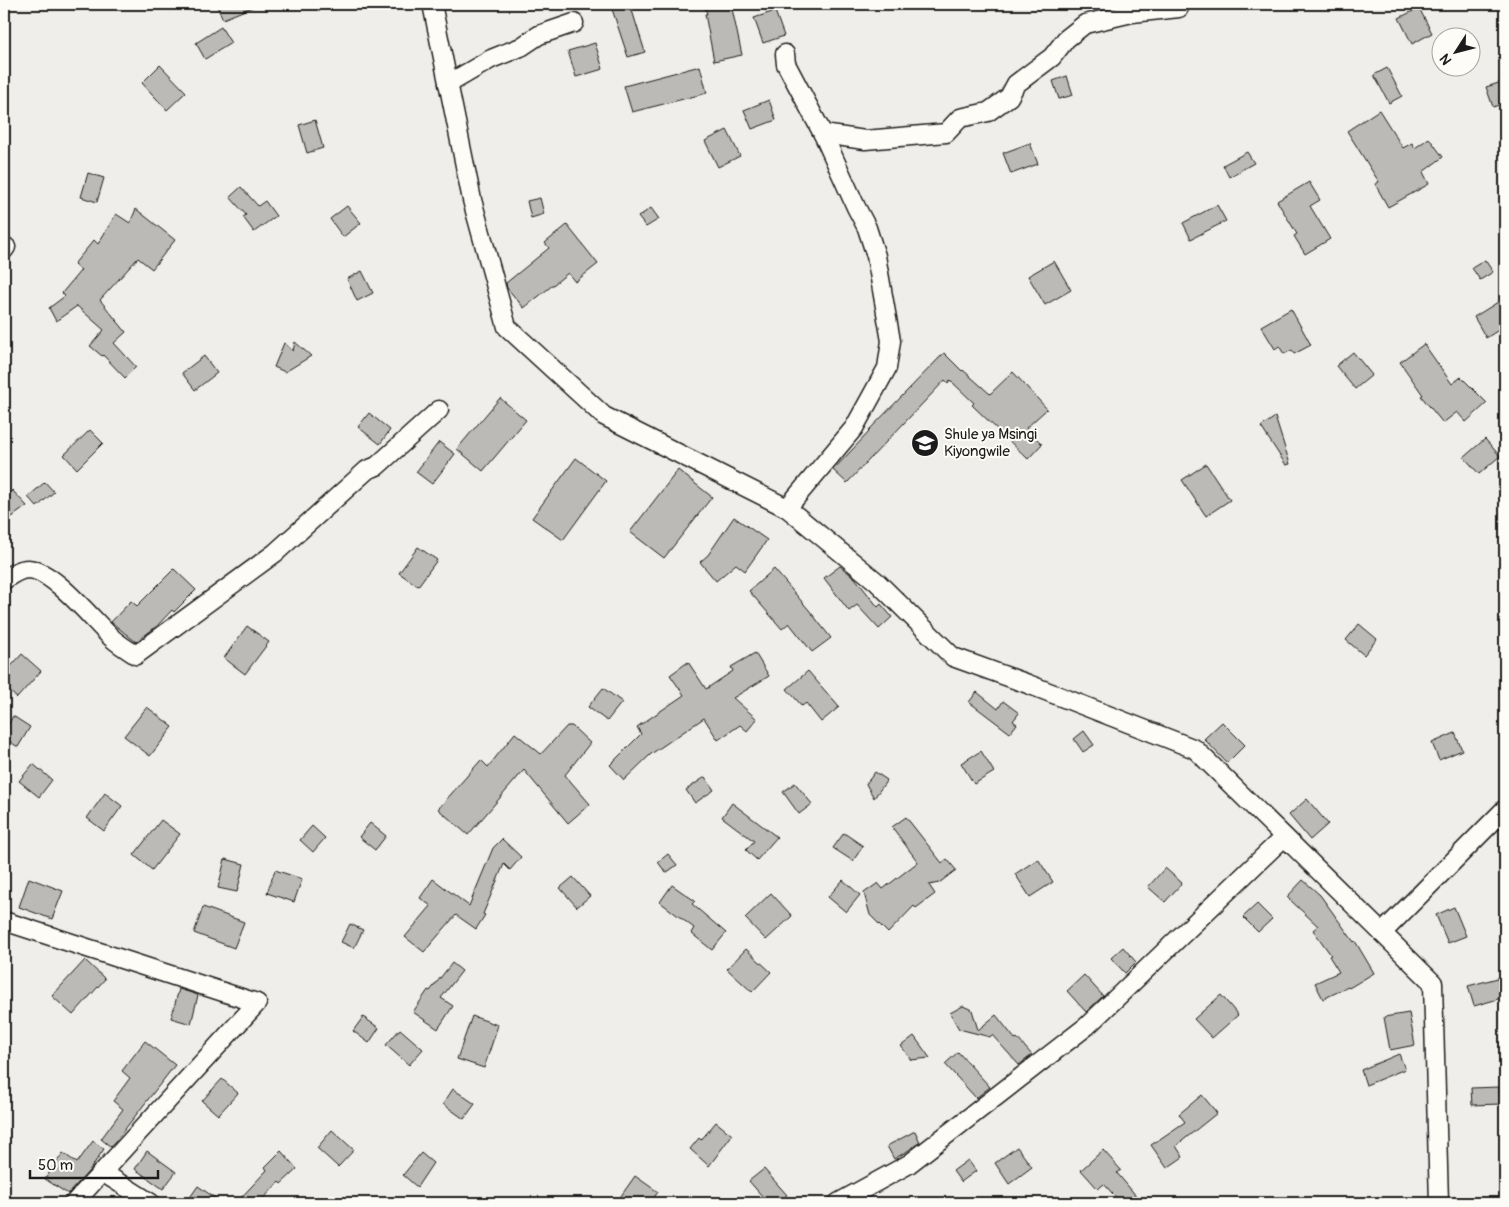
<svg xmlns="http://www.w3.org/2000/svg" width="1509" height="1207" font-family="Pangolin,sans-serif">
	<style>
		.building { fill: #bbbab6; stroke: #1c1c1c }
		.lines { fill: none; stroke-linecap: round; stroke-linejoin: round }
		.street-casing { stroke: #1c1c1c; stroke-width: 21 }
		.street { stroke: #fdfcf7; stroke-width: 18 }
		.labels { text-anchor: middle; dominant-baseline: central; stroke-width: 4; stroke-linejoin: round; paint-order: stroke }
		.poi-label { font-size: 15px; fill: #1c1c1c; stroke: #fdfcf7; text-anchor: start }
	</style>
	<rect width="100%" height="100%" fill="#f0eeea"/>
	<filter id="ink" filterUnits="userSpaceOnUse"><feTurbulence type="fractalNoise" baseFrequency=".02" numOctaves="2"/><feDisplacementMap in="SourceGraphic" scale="10" xChannelSelector="R" yChannelSelector="G"/><feConvolveMatrix kernelMatrix="1 2 1 2 8 2 1 2 1" color-interpolation-filters="sRGB"/></filter>
	<g filter="url(#ink)">
		<g class="building">
			<path d="M216,4H260L223,19Z"/>
			<path d="M630,4L645,52L628,57L612,9Z"/>
			<path d="M704,4H731L742,55L714,61L705,14H707Z"/>
			<path d="M1419,8L1432,33L1412,44L1399,18Z"/>
			<path d="M775,11L784,36L763,43L754,18Z"/>
			<path d="M221,27L231,43L205,59L196,43Z"/>
			<path d="M595,43L603,69L576,77L568,51Z"/>
			<path d="M160,65L186,92L167,110L142,83Z"/>
			<path d="M700,66L707,93L632,112L624,86Z"/>
			<path d="M1387,68L1402,96L1389,103L1374,75Z"/>
			<path d="M1067,76L1073,95L1059,99L1053,81Z"/>
			<path d="M1505,81V103L1493,107L1486,87Z"/>
			<path d="M769,100L776,120L752,129L744,110Z"/>
			<path d="M1379,110L1403,148L1412,143L1415,148L1429,138L1443,157L1423,172L1429,184L1388,207L1375,184L1379,182L1347,131Z"/>
			<path d="M315,120L323,148L307,153L299,125Z"/>
			<path d="M727,130L740,156L718,167L705,141Z"/>
			<path d="M1030,143L1038,164L1011,174L1003,153Z"/>
			<path d="M1247,152L1254,163L1229,177L1223,165Z"/>
			<path d="M88,173L104,178L97,202L81,197Z"/>
			<path d="M1309,182L1320,200L1310,206L1330,239L1305,254L1294,236L1297,234L1277,201Z"/>
			<path d="M241,187L258,206L265,201L276,216L254,232L243,217L246,215L230,197Z"/>
			<path d="M540,198L544,214L531,218L527,201Z"/>
			<path d="M1217,205L1226,221L1191,239L1183,223Z"/>
			<path d="M347,206L361,223L343,237L330,219Z"/>
			<path d="M651,208L659,219L646,227L638,217Z"/>
			<path d="M136,209L175,240L152,269L138,258L100,300L126,332L114,343L136,367L125,378L103,355L102,356L90,346L104,330L77,306L56,321L49,308L65,296L62,293L81,270L74,264L94,240L98,244L116,214L130,223Z"/>
			<path d="M567,225L598,264L575,282L568,273L524,308L507,288L506,283L549,248L545,243Z"/>
			<path d="M1485,260L1493,272L1480,280L1472,268Z"/>
			<path d="M1054,261L1071,290L1045,305L1028,276Z"/>
			<path d="M362,271L373,293L357,301L347,279Z"/>
			<path d="M1498,302L1505,314V326L1486,338L1474,317Z"/>
			<path d="M1291,309L1311,345L1294,354L1292,350L1284,354L1279,346L1275,349L1261,326Z"/>
			<path d="M295,342L311,356L285,372L274,367L284,343L293,351Z"/>
			<path d="M1424,344L1452,384L1461,377L1487,403L1466,422L1457,412L1443,423L1421,396L1423,395L1400,362Z"/>
			<path d="M1353,352L1372,375L1355,389L1336,366Z"/>
			<path d="M944,353L962,371L963,370L990,394L1013,372L1047,409L1026,428L1042,444L1028,459L972,405L974,403L950,380L948,383L945,380L847,483L833,470L869,432L868,431Z"/>
			<path d="M204,356L217,373L195,390L182,373Z"/>
			<path d="M500,398L526,420L483,471L457,449Z"/>
			<path d="M369,413L390,430L380,444L358,427Z"/>
			<path d="M1275,417L1290,464L1286,465L1261,427Z"/>
			<path d="M90,430L103,443L77,469L64,455Z"/>
			<path d="M1485,439L1500,456L1479,474L1464,457Z"/>
			<path d="M439,442L455,454L432,484L416,472Z"/>
			<path d="M576,458L606,481L563,540L532,518Z"/>
			<path d="M1206,464L1230,500L1206,516L1182,480Z"/>
			<path d="M678,470L712,497L664,558L630,532Z"/>
			<path d="M45,482L54,492L37,507L28,497Z"/>
			<path d="M12,490L27,506L12,517L4,509V498Z"/>
			<path d="M734,517L767,540L745,571L736,564L716,581L700,562L708,555Z"/>
			<path d="M418,547L437,560L418,586L399,573Z"/>
			<path d="M840,566L855,578L878,607L881,604L892,617L879,629L857,605L849,611L824,578Z"/>
			<path d="M174,569L196,590L174,612L172,610L157,626L136,642L111,622L131,601L137,606Z"/>
			<path d="M774,569L809,610L831,638L812,652L789,623L782,629L749,591Z"/>
			<path d="M1359,624L1377,639L1364,655L1346,640Z"/>
			<path d="M247,626L269,642L245,674L224,658Z"/>
			<path d="M755,653L769,676L733,698L757,719L747,731L740,725L718,740L704,718L651,754L624,780L610,765L641,734L637,727L684,695L670,675L688,662L706,689L733,671L731,667Z"/>
			<path d="M22,654L41,671L17,698L4,686V674Z"/>
			<path d="M808,671L839,707L821,722L806,703L802,706L787,689Z"/>
			<path d="M603,688L622,702L607,721L588,707Z"/>
			<path d="M977,692L998,709L1003,701L1019,713L1013,721L1017,724L1010,733L969,702Z"/>
			<path d="M147,707L173,727L150,756L124,736Z"/>
			<path d="M13,716L30,727L18,747L4,738V732Z"/>
			<path d="M1222,722L1245,745L1227,763L1204,739Z"/>
			<path d="M567,726H572L590,743L565,775L590,804L568,823L524,770L468,835L438,809L481,760L488,767L515,733L541,754Z"/>
			<path d="M1084,731L1094,745L1083,752L1074,739Z"/>
			<path d="M1455,733L1462,750L1439,760L1432,743Z"/>
			<path d="M981,751L994,772L974,784L961,763Z"/>
			<path d="M33,764L52,780L39,797L19,781Z"/>
			<path d="M875,772L887,780L874,798L866,784Z"/>
			<path d="M705,777L714,790L695,803L686,790Z"/>
			<path d="M795,783L812,804L799,814L783,792Z"/>
			<path d="M105,793L122,806L104,831L87,818Z"/>
			<path d="M1307,799L1328,824L1310,840L1289,815Z"/>
			<path d="M732,803L777,837L757,860L746,850L754,841L722,817Z"/>
			<path d="M906,817L942,863L947,859L956,870L939,883L929,885L935,894L916,908L914,906L888,933L870,915L864,893L878,883L883,889L918,862L892,827Z"/>
			<path d="M161,820L180,834L152,870L134,855Z"/>
			<path d="M370,823L386,836L375,850L359,837Z"/>
			<path d="M312,826L325,838L313,852L300,840Z"/>
			<path d="M844,833L863,846L853,861L833,848Z"/>
			<path d="M502,839L521,857L510,870L504,864L483,914L485,915L476,929L456,915L424,952L405,937L431,906L420,898L433,879L469,906L493,848Z"/>
			<path d="M668,854L677,865L666,873L658,862Z"/>
			<path d="M225,859L244,864L237,892L218,888Z"/>
			<path d="M1038,859L1053,882L1030,897L1015,874Z"/>
			<path d="M1165,868L1182,883L1165,902L1148,887Z"/>
			<path d="M275,870L302,879L294,902L267,893Z"/>
			<path d="M573,877L590,896L577,907L560,888Z"/>
			<path d="M29,878L63,891L52,919L19,907Z"/>
			<path d="M843,880L860,895L846,912L828,897Z"/>
			<path d="M1303,880L1320,895L1354,942L1355,941L1374,973L1349,988L1348,987L1323,999L1315,983L1339,972L1329,956L1331,955L1313,930L1318,926L1287,897Z"/>
			<path d="M672,885L695,901L692,904L726,933L712,950L691,933L694,928L660,902Z"/>
			<path d="M771,893L792,916L766,940L745,918Z"/>
			<path d="M1257,904L1272,919L1258,932L1243,917Z"/>
			<path d="M203,907L244,922L234,948L194,933Z"/>
			<path d="M1454,907L1466,936L1448,943L1436,915Z"/>
			<path d="M350,924L363,930L354,948L341,942Z"/>
			<path d="M1123,947L1136,962L1125,973L1111,958Z"/>
			<path d="M746,949L771,972L752,992L727,969Z"/>
			<path d="M85,960L105,979L73,1015L52,996Z"/>
			<path d="M452,963L462,971L441,998L453,1006L438,1029L413,1012L428,990L430,991Z"/>
			<path d="M1084,975L1103,996L1086,1012L1067,991Z"/>
			<path d="M1505,976V997L1474,1006L1468,986Z"/>
			<path d="M179,989L198,995L191,1024L171,1018Z"/>
			<path d="M1221,995L1238,1015L1212,1038L1194,1019Z"/>
			<path d="M963,1006L972,1010L978,1030L996,1015L1015,1039L1017,1038L1032,1055L1019,1065L992,1035L990,1037L959,1029L950,1013Z"/>
			<path d="M1409,1013L1415,1045L1390,1050L1384,1017Z"/>
			<path d="M472,1016L498,1025L484,1068L457,1059Z"/>
			<path d="M363,1017L379,1028L369,1043L353,1031Z"/>
			<path d="M400,1029L423,1049L409,1065L386,1045Z"/>
			<path d="M914,1036L930,1058L911,1060L901,1046Z"/>
			<path d="M145,1041L175,1065L111,1147L101,1139L123,1109L113,1101L130,1078L122,1071Z"/>
			<path d="M958,1052L990,1087L976,1098L945,1064Z"/>
			<path d="M1399,1054L1405,1069L1366,1085L1361,1070Z"/>
			<path d="M222,1079L238,1093L218,1115L202,1101Z"/>
			<path d="M1499,1087L1500,1104L1472,1105L1471,1088Z"/>
			<path d="M453,1089L475,1104L464,1119L443,1104Z"/>
			<path d="M1202,1095L1217,1113L1176,1146L1183,1157L1167,1168L1151,1145L1185,1122L1179,1114Z"/>
			<path d="M716,1122L732,1135L709,1166L690,1149L699,1138L701,1140Z"/>
			<path d="M332,1130L354,1150L338,1167L317,1148Z"/>
			<path d="M915,1131L920,1142L906,1152L894,1159L887,1146Z"/>
			<path d="M93,1141L104,1149L89,1171L68,1194L45,1179L63,1153L77,1163Z"/>
			<path d="M1017,1147L1032,1167L1009,1184L995,1163Z"/>
			<path d="M1103,1150L1121,1170L1117,1173L1142,1203H1121L1104,1184L1098,1189L1081,1170Z"/>
			<path d="M147,1151L176,1172L163,1189L135,1169Z"/>
			<path d="M281,1151L297,1169L281,1184L279,1182L259,1203H236L267,1170L265,1167Z"/>
			<path d="M421,1153L433,1163L417,1187L403,1175Z"/>
			<path d="M968,1160L976,1171L961,1182L953,1171Z"/>
			<path d="M764,1169L787,1195L777,1203H768L749,1181Z"/>
			<path d="M635,1176L658,1192L650,1203H616Z"/>
			<path d="M198,1186L222,1203H186Z"/>
		</g>
		<g class="lines">
			<g class="street-casing">
				<g id="street">
					<path d="M432,4L472,200L507,327L604,416L787,508L877,582L953,657L1028,684L1195,749L1433,983L1439,1203"/>
					<path d="M785,54L786,64L823,134L856,207L867,228L876,256L891,341L887,368L854,428L787,508"/>
					<path d="M448,84L491,59L521,47L539,35L574,23"/>
					<path d="M823,134L865,140L946,133L960,118L988,112L1009,97L1016,84L1052,57L1066,39L1085,24L1132,13L1179,8"/>
					<path d="M4,250L6,247"/>
					<path d="M4,580C11,575 19,569 28,569C54,570 94,622 113,639C120,645 128,650 136,655L275,553L367,470L377,466L439,410"/>
					<path d="M4,921L257,1003L74,1203"/>
					<path d="M1382,933L1505,809"/>
					<path d="M102,1172L151,1203"/>
					<path d="M838,1203L909,1164L1087,1026L1284,837"/>
				</g>
			</g>
			<use href="#street" class="street"/>
		</g>
	</g>
	<defs>
		<g id="school-disc" transform="scale(1.4375)"><circle r="9.5" fill="#1c1c1c" stroke="#fdfcf7"/><path d="M0-5L7-2L0 1L-7-2ZM-4 1L0 2.5L4 1V4Q0 6-4 4Z" fill="#fff"/></g>
	</defs>
	<g fill-rule="evenodd">
		<use href="#school-disc" x="925" y="443"/>
	</g>
	<g class="labels">
		<g class="poi-label">
			<text x="944" y="434">Shule ya Msingi<tspan x="944" dy="17">Kiyongwile</tspan></text>
		</g>
	</g>
	<rect width="1509" height="1207" fill="none" stroke="#fdfcf7" stroke-width="20"/>
	<rect x="10" y="10" width="1489" height="1187" fill="none" stroke="#1c1c1c" stroke-width="2" filter="url(#ink)"/>
	<g transform="translate(1456 52) rotate(234)"><circle r="24" fill="#fdfcf7" stroke="#a3a29f"/>
	<path d="M0-4L9 19L0 12L-9 19Z" fill="#1c1c1c"/>
	<text y="-8" font-size="14" font-weight="bold" text-anchor="middle" fill="#1c1c1c">N</text>
	</g>
	<path d="M30 1170v8h128v-8" fill="none" stroke="#1c1c1c" stroke-width="2.5"/>
	<text x="38" y="1170" font-size="15" fill="#1c1c1c" stroke="#fdfcf7" stroke-width="4" paint-order="stroke">50 m</text>
</svg>
